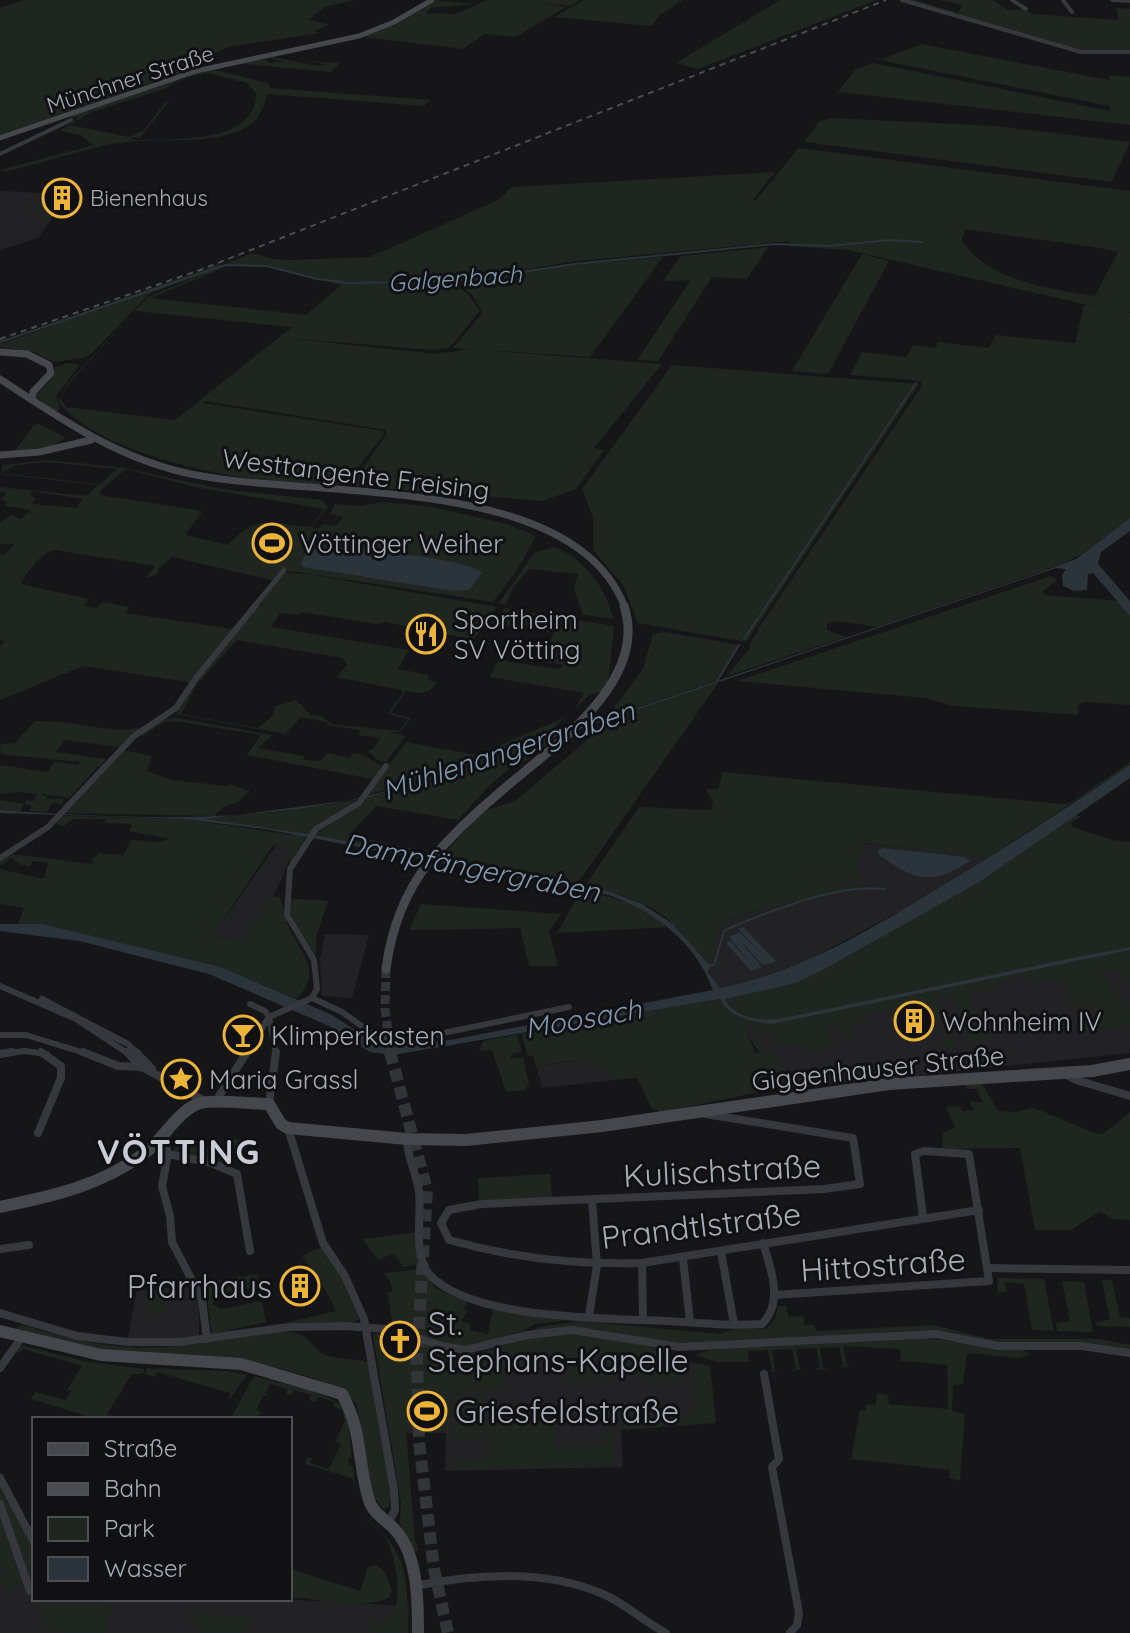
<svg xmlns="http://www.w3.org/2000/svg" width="1130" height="1633" font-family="Quicksand,sans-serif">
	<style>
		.built { fill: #222225 }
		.green { fill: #1e261f; fill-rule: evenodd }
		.water { fill: #2c343b }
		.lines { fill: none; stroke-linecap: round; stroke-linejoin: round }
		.stream { stroke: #2c343b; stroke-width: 2 }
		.secondary-tunnel-far1 { stroke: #333438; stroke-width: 9; stroke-dasharray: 9 4; stroke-linecap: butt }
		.secondary-tunnel { stroke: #333438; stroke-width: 12; stroke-dasharray: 12 6; stroke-linecap: butt }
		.street-far3 { stroke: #37383d; stroke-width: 4 }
		.street-far2 { stroke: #37383d; stroke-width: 5 }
		.street-far1 { stroke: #37383d; stroke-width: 6 }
		.street { stroke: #37383d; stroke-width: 8 }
		.secondary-far3 { stroke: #45474d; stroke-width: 5 }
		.secondary-far2 { stroke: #45474d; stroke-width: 7 }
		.secondary-far1 { stroke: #45474d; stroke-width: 9 }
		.secondary { stroke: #45474d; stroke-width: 12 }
		.rail { stroke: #4a4c52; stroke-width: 2; stroke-dasharray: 6 5; stroke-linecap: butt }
		.labels { text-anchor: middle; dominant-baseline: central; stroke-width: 6; stroke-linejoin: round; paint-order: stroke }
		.far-street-label { font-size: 22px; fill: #a8adb7; stroke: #111113 }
		.far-poi-label { font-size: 22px; fill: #a8adb7; stroke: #111113; text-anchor: start }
		.far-water-label { font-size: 24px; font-style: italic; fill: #809ab1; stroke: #111113 }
		.street-label { font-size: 26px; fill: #a8adb7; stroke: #111113 }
		.poi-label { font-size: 26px; fill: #a8adb7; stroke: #111113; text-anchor: start }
		.water-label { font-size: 28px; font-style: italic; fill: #809ab1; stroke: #111113 }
		.near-street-label { font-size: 32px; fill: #a8adb7; stroke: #111113 }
		.near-poi-label { font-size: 32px; fill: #a8adb7; stroke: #111113; text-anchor: start }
		.district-label { font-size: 34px; font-weight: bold; letter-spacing: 2px; fill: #c9ccd4; stroke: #111113 }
	</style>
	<rect width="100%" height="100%" fill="#161618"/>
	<g class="built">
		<path d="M0,191L69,194L38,238L0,250Z"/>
		<path d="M787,836L938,851L988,858L904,909L803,963L745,983L719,988L707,969L712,964L718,931L724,922L732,917L863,885L781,873Z"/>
		<path d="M278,843L289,846L291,855L277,889L243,942L212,936Z"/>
		<path d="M325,934L369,935L352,998L322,996L320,959Z"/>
		<path d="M1130,954V1053L775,1090L760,1054L744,1029L746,1021L767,1025Z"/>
		<path d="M582,1060L603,1068L615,1080L542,1088L536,1066Z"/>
		<path d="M189,1287L199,1304V1337L127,1341L137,1290Z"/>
		<path d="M574,1339L639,1348L710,1367L716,1423L621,1430L623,1467L445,1471L446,1433H403L448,1361Z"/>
		<path d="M0,1482L34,1546V1599H282L409,1606L408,1633H0Z"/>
	</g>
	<g class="green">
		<path d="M23,0H355L324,7L309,20L329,24L315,31L320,33L227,47L190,66L196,70L157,81L0,137V8Z"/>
		<path d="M434,0L476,4L431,8L426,13L456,14L487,0H580L571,6L541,3L566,7L516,37L484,34L463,49L363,37Z"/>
		<path d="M583,0H683L661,14L651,26L555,17Z"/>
		<path d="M780,0H876L698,69L676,63Z"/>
		<path d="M906,0H916L958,13L962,5L940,0H993L1008,10L1024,9L1032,14L1119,20L1116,8L1130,9V51L1077,50Z"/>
		<path d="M921,44L1109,80V75L1130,77V125L838,92L855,70L873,63L1110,111L1109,106L880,60Z"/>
		<path d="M272,57L318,66L326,64L303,61L340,63L331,72L242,64L262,58L271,63L283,62L270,58Z"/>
		<path d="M212,69L268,83L270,88L430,100L424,106L268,94C265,101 262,111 258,117C232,149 162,137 126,142C86,147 45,163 5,172L0,170L94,145L80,135L60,131L79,117H66L68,115L168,80ZM208,73L247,83L256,93C257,145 170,139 133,140L131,137L140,138L169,101H166L144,130L129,137L70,125L89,113L167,88L180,79Z"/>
		<path d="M831,118L996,126L1130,142L1112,182L804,142L820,121Z"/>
		<path d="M799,148L1130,191V312H1124L1130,313V518L1082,554L1062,564L878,627L836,621L827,624V630L846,637L727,676L750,648V643L762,623L922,386L921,382L913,380L850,375L862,352L906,357L913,345L936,348L938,342L988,348L996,335L1075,343L1084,305L1105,309L848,250L790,246L789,241L568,262L513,272L352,283L479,279L564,266L663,257L590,357L453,348L483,312L472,295L457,281V286L469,295L480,311L449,348L433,350L287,338L437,354L470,349L662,364L594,448L604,450L576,489L543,501L355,486L353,482L387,434L386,430L205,401L202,403L383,431L384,434L345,484C272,489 105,462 58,401L69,381L148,297L252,253L273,259L290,260L370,257L498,200L512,187L775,172L753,200L755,201ZM965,229L1100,248L1118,252L1095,296C1052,289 986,281 962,240ZM244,265L266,266L341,285L306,315L151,298L227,266ZM135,311L291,327V328L175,420L66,407L60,398L70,382Z"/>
		<path d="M768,247L747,279L712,277L658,361L637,360L691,280L663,281L681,256Z"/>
		<path d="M862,254L889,261L828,374L792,371Z"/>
		<path d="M222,263L216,268L149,294L92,353L83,358L54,362L34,352L0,347V344L49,327L48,325Z"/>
		<path d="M68,363L77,364L78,367L56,396L60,409L55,412L35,396L51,380L56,367Z"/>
		<path d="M672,365L919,384L746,642L638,623L623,585L593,550V517L582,489Z"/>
		<path d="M39,424L66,438L52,446L15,451L34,425Z"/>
		<path d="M51,460L124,468L222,489L322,500L328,507L312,527L318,529L323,524L336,526L343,517L330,514L335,504L361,506L383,502L432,507L507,524L536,536L519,567L493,602L283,570L192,678C176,711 149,727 120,747L64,740L56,752L106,759L100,767H95L97,768L69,798L41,794L47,797L46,799H65L62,804L52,803L47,812L30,811L32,806L24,804L20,812L0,810V800L25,804L26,800L34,801L37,794L17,792L0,794V765L48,772L54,762L78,765L80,762L1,754L0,744L15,743L35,721C100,719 145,758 188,685V682L83,666L0,700V646L5,642L0,639V554L4,555L14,544H0V522L11,515L21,519L31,510L4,506L7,501L1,500L6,493L0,492V487L87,496L98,485L0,474L3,465ZM47,462L116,469V470L100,484L1,473L17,465ZM126,469L195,487L324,509L311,527C270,524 259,512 228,545L185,535L202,512L197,510L100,495L101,490ZM32,491L82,499L77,508L32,504L35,497H31ZM55,550L155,566L146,578L157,575L159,568L172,557L273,580L233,629L125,613L129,607L103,602L96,608L84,606L89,599L21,584C29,570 39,554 55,550Z"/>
		<path d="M553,547C582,555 608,590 613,619L499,603L534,553ZM529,569L578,574L574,589L583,615L506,604L513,588Z"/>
		<path d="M284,573L306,574L497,607L475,638L471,639L385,622L376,624L302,612L299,615L280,613L271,627L409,650L398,669L428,675V680L437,682C428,695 421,694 406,691L390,713L411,718L400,732H389L406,736L386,762L377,760L368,751L374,748L380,738L358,735L360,730L327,725V722L301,717L285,734L176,714L197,680ZM237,640L342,658L348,664L336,677L401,690L403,693L387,714L408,719L399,731L331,724L323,717L311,715L296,700L276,706L273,715L258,728L181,714L197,684Z"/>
		<path d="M1051,576L1057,580L1042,592L1045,595L1120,601L1130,616V705L1084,702L1077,706L1079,715L954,706L925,698L737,681Z"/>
		<path d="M505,608L614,626L608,683L601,692L589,695L575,709L584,693L490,677L500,657L510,662L559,669L564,665L536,660L543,655L554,633L492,623Z"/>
		<path d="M664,632L740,645L716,681L606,718L643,669L653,634Z"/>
		<path d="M719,682L577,884L440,858L483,811L515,801L593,735L602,722L609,719L615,723L625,719L615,717Z"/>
		<path d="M177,718L273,735L258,748L304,756V760L320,761L328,753L350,758L353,753L364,755L382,767L372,779L247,755L261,735L174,721L164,722L143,736L137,735L165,719Z"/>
		<path d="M564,718L553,729L562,731L531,758L511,767L488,787L458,820L376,806L349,835L415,849L412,853L315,835L367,798L515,751L513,750L519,744L508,752L367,795L406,742L476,755Z"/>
		<path d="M122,750L152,756L147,771L172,780L227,786L229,784L250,791L238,802L223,807L214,816L63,813Z"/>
		<path d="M1130,762V765L988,858L865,843L855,880L786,873L864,885L732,917C712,928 719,949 710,966C697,959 687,939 677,928C655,903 617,893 585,886L639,807L711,810L713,801L706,789H718L723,772L1063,804L1070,803Z"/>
		<path d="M357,800L309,834L197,819L277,812Z"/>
		<path d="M1075,815L1081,817L1071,823L1072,827L1112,840L1130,842V947L778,1019C756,1020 736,1018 725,998L796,983L821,971L978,883Z"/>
		<path d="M62,816L184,819L306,837L290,864L289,846L278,843L272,847L212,936L243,942L272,896L279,897C284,905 285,918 289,928C301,953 324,973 296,999L221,967L43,924H18L24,908L0,904V869L44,879L48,863L33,861L30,866L21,865L11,858L0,866V861L12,854L93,864L92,859L99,853L123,855L132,840L159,842L170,839L129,831L132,824L105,823L106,819H73L64,826L56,824Z"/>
		<path d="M582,889L634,904L670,927L557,933Z"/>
		<path d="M296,899L328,901L317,934L316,956C302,938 289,923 289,900Z"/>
		<path d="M421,904L561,914L549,931L558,966H529L520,928L409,930Z"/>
		<path d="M1130,950V982L1119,972L1103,974L1107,976L1106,979L1124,1004L1093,1010L1090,1006L1071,1009L1067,998L1074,996L1061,977L1033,982L1027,975L995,982V988L975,992L970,1000L991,1037L954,1044L955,1048L945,1047L942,1041L965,1037L963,1033L974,1030L951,994L936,997L942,1007L938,1008L941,1013L938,1017L929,1019L925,1009L917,1007L863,1012L867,1024L849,1020L857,1040H850L841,1025L826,1026L835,1048L811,1052L802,1044L780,1046L773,1031L760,1030L757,1033L765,1053L774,1052L782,1070H787L788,1077L776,1078L751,1034L752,1028L762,1025H748L746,1031L755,1052L762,1054L778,1088L658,1113L657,1109H652L637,1078L615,1080C587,1053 572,1061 536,1066L533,1056H528L521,1034L720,999C730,1019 752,1020 772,1024Z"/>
		<path d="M1125,1006L1130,1012V1025L1105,1030L1102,1028L1090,1030L1088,1034L1079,1021L1097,1017L1100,1011Z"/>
		<path d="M517,1035L522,1052L514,1053L510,1059L523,1057L529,1084L525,1090L506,1092L492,1050L479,1051L483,1041Z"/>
		<path d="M981,1082L998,1111L1019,1112L1032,1107L1097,1134L1104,1133L1130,1112V1220L1114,1219L1099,1212L1071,1230H1035L1020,1148L942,1149L943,1133L955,1127L946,1107L960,1106L962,1111L974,1110L969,1101L982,1102L977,1089H967L964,1083Z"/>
		<path d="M246,1139V1150L230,1152L227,1166L173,1152L175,1146L210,1148L221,1140L220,1146L227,1147L228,1140Z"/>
		<path d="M550,1174L552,1198L479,1201L478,1178Z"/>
		<path d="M417,1232L420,1264L403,1267L394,1253L378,1260L363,1239Z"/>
		<path d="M322,1247L340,1273L359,1319L353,1322L285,1323L336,1311L321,1282L302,1256Z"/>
		<path d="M422,1269L436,1289L467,1302L464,1309L468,1311L461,1321L471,1324L469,1330L488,1334L493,1309L568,1320L535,1324L523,1331L471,1346L446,1343L394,1327L398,1323L392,1322L388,1293L392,1292L391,1283L384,1273Z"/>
		<path d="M257,1274L260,1287L219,1293L212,1304L221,1309L262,1301L266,1322L212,1334L205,1283Z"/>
		<path d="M998,1278L1044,1279L1054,1331L1032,1330L1024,1284L1005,1282L1006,1292H997Z"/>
		<path d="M1102,1280H1112L1120,1317L1130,1318V1327L1097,1326L1096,1322L1110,1320Z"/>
		<path d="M1062,1281L1084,1282L1093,1332L1057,1331L1056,1323L1070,1321Z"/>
		<path d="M182,1289L181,1301H168L163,1314L147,1315L146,1290Z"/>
		<path d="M778,1306H786L789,1317L803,1316L805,1325H814L817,1331L933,1325L989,1339H1099L1130,1345V1350L987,1342L933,1331L674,1344L596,1329L531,1331L538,1327L580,1321L720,1334L735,1329H766L775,1319Z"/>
		<path d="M23,1325C84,1344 127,1352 191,1345C223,1341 256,1330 288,1332C312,1333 311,1350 328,1356C339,1359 353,1359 364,1361L368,1363L392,1492L389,1507L383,1510L370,1490L357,1405C342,1380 263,1363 233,1360C162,1351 83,1363 16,1330L18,1326Z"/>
		<path d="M569,1332L607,1335L659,1349L663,1355L661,1359L679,1361L680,1380L647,1384V1381L654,1380L653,1374L635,1375L634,1358L620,1357L619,1378L599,1381V1355L582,1344L576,1348L590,1363L595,1381L567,1382L575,1348H572L566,1370L557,1371V1383L554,1349L532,1350L531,1359L506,1369V1388L449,1392V1430L406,1431L415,1540L419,1551L411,1552L400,1522L401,1503L373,1336L377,1333L397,1337L396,1342L403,1344L409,1340L451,1351L479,1353L525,1339Z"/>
		<path d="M916,1337L1024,1350L1029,1355L1019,1358L967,1353L963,1384L953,1385L952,1411L965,1414L960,1481L949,1478L950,1470L851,1459L860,1410H866V1404L876,1405L877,1393L888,1395L889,1404L948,1409L947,1365L901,1361L900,1349L843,1346L847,1366H853L839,1368L843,1366L839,1347L820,1348L823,1368L829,1369L815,1370L820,1367L816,1348L796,1349L800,1369H806L790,1371L796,1369L792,1349L772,1350L775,1370L782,1371L767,1372L772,1370L768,1350L748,1351L749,1362H716L695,1355L709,1350L763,1344Z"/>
		<path d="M21,1345L88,1362L145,1369L143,1374H132L107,1414L120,1419H97L31,1399L35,1392L66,1400L71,1391L67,1390L82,1366L23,1349L18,1354L16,1351Z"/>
		<path d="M701,1364L710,1367L716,1423L617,1430L616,1424L636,1423V1419L683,1416L696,1407L694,1367Z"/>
		<path d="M147,1368L227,1371L247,1375L230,1399L228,1398L230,1393L158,1372L154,1377L145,1374Z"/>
		<path d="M254,1376C273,1382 333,1392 342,1408C350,1422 350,1443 352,1458L348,1459L349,1466H353L355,1488L352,1478L305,1464L307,1457L312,1458L310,1463L329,1469L341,1444L335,1442L345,1421L342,1410L333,1406L334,1402L318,1397L314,1402L309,1400L311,1395L294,1390L291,1395L286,1394L288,1389L270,1384L265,1393L270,1395L263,1396L256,1410L261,1412L258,1417L230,1419Z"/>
		<path d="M484,1394L485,1439L452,1440V1396Z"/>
		<path d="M555,1421L556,1447L606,1445V1432H613L614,1464L454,1469V1461L491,1459L488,1457L487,1424Z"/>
		<path d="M0,1482L34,1546V1594L0,1496Z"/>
		<path d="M0,1514L20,1571L21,1583L7,1590L4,1587L6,1583L0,1581L6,1567L0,1565Z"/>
		<path d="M365,1518C409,1549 408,1583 408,1633H370L378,1619H390C404,1600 396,1563 388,1542C384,1532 372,1526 365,1518Z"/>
		<path d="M376,1565L385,1572L392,1590L389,1598C362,1610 319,1599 290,1597V1569L360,1591L368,1567Z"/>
		<path d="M36,1599H114L107,1625L110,1633H49Z"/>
		<path d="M192,1613L250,1617L246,1633H196L200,1624L190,1621Z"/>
	</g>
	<g class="water">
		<path d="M1130,518V531L1101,552L1098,564L1130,601V616L1093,573L1088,574L1087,590L1074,591L1063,586L1062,575L1066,569L1056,568L615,717L617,720L626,718L615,723L609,719L367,798L205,819L315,835L608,891L642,904L673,924L710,966L708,972L720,988C802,972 875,927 945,884C1008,846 1069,807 1130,765V778L978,883L821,971L796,983L725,999C736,1018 756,1020 778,1019L1083,956L1130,947V950L772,1024C752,1022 730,1018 720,999L393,1055L370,1052L329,1026L209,974L79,941L0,931V924H43L221,967L332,1015L380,1046H400L450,1040L713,990C695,942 656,912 609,895L265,829L184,819L0,813V810C115,818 232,824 345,801C401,790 453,766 508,752C521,735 538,737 557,735L1038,573L1076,559Z"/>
		<path d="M327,547C355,550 466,557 482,573L469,590L453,591L303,567L301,563L308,550Z"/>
		<path d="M883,848L965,857L970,861C931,886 916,881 879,855L878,850Z"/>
		<path d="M743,927L775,960V962L763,965L736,937L762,967L751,971L726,943L730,941L753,966L729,937L739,932L769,960L738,929Z"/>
	</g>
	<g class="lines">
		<g class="stream">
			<path d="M0,342L225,265L267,266L317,279L348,283L403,282L475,279L575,264L775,244L829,246L889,240L922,242"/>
			<path d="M744,639L916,383"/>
			<path d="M717,681L739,645"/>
			<path d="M706,966L714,965L724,931L736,925C780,908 837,884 885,889"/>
		</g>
		<path class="secondary-tunnel-far1" d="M386,969L385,1009L391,1054"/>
		<path class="secondary-tunnel" d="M390,1052L427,1190L417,1357L419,1442L434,1569L448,1633"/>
		<g class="street-far3">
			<path d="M902,0L1081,52H1130"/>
			<path d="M1012,0L1026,9"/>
			<path d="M1063,0L1072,12"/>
			<path d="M1112,0L1130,1"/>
			<path d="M0,154L71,120"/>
		</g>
		<path class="street-far2" d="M253,608L284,570"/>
		<g class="street-far1">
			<path d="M0,858L48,827L134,736L176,708L196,678L255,606"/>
			<path d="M0,986L76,1019L129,1054"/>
			<path d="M312,998L342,1012L380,1039L400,1042L569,1007"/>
			<path d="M42,999L128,1044L138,1054"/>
			<path d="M0,1035H26L88,1054"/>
			<path d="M0,1054L25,1051L47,1054"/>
			<path d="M246,1054L269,1017L265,1011L250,1004"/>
			<path d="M276,1054L269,1017L312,998L317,989L314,960L287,915L290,869L316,829L359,803L386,766"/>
		</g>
		<g class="street">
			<path d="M83,1052L118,1066L142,1067L203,1100"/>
			<path d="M127,1052L141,1067"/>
			<path d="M136,1052L152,1069"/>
			<path d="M0,1054L12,1052"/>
			<path d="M1063,1073L1076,1080L1130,1096"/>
			<path d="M216,1101L247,1052"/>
			<path d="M269,1104L276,1052"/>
			<path d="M705,1114L853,1138L860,1184L824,1189L482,1204L449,1210L441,1223L449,1240C513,1258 576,1265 642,1263L979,1210"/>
			<path d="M288,1128L323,1243L345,1276L364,1319L394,1490L395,1510L388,1523"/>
			<path d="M38,1133L61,1078V1066L41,1052"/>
			<path d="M407,1139C407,1158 417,1174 419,1192C422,1216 412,1256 430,1275C472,1320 606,1318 665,1321C698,1322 729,1327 762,1324C784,1302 771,1269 763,1243"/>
			<path d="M159,1141L166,1146L168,1154L162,1186L170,1216L172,1242L202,1300L207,1339"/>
			<path d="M168,1154L211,1163L237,1174L250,1251"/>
			<path d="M0,1249L29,1245"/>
			<path d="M721,1252L734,1324"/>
			<path d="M683,1259L690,1322"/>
			<path d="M642,1263L643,1320"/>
			<path d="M988,1268L1130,1270"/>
			<path d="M774,1295L989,1281L969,1154L924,1151L915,1154L923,1217"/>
			<path d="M0,1313L77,1336L128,1342H180L289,1327L346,1326L386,1329L443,1346L466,1350L527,1335L572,1330L679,1347L936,1334L998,1346H1081L1130,1353"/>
			<path d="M589,1316L597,1265L592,1200"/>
			<path d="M0,1368L21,1338"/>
			<path d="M764,1374L779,1459L772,1467L799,1613L797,1625L790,1633"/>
			<path d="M0,1478L34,1542"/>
			<path d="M0,1504L30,1591"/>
			<path d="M415,1586C474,1574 546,1569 603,1594C626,1604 644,1622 666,1633"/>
		</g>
		<path class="secondary-far3" d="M0,138L196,71L359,36L394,22L432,0"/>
		<g class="secondary-far2">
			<path d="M0,352L27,354L49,365L51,373L33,392L32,400"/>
			<path d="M0,379C58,417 114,456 182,472C300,501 575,469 625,608"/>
			<path d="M0,455L39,452L91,440"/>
		</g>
		<path class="secondary-far1" d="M386,969C391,930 404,894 429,862C450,837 474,814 499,793C548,750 650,683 624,606"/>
		<g class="secondary">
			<path d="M0,1207C53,1196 100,1186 145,1153C163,1140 178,1110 200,1103C217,1099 251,1104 269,1104L281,1124L288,1128L407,1139L466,1140L602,1126L889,1084L1092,1071L1130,1064"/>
			<path d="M0,1331L101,1355L241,1364L342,1394C363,1432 357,1462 369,1500C373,1515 389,1521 397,1532C418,1558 418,1601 418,1633"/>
		</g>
		<path class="rail" d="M0,339L200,270L886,0"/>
	</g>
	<defs>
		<g id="building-ring" transform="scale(2)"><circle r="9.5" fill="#111113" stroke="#ecb439" stroke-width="1.5"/><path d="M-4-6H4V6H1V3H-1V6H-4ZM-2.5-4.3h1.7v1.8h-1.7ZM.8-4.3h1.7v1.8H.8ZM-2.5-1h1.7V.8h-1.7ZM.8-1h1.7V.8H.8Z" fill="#ecb439"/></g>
		<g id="stadium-ring" transform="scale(2)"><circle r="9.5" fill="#111113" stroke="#ecb439" stroke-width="1.5"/><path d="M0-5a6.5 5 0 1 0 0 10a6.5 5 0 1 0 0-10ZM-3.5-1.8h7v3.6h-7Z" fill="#ecb439"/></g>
		<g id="restaurant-ring" transform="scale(2)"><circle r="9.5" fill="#111113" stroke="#ecb439" stroke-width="1.5"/><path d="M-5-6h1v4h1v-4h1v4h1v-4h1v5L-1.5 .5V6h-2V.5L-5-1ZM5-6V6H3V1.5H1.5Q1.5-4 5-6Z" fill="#ecb439"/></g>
		<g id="bar-ring" transform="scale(2)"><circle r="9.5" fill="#111113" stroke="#ecb439" stroke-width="1.5"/><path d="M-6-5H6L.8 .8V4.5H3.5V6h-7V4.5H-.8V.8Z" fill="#ecb439"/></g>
		<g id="sight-ring" transform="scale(2)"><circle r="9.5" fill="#111113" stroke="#ecb439" stroke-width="1.5"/><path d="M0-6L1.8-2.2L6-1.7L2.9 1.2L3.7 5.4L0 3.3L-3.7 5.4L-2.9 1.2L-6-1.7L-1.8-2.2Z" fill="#ecb439"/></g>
		<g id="church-ring" transform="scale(2)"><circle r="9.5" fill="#111113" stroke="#ecb439" stroke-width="1.5"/><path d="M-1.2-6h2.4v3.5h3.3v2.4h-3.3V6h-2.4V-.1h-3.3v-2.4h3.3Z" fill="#ecb439"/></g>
	</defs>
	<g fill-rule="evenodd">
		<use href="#building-ring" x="62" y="198"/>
		<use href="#stadium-ring" x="272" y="543"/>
		<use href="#restaurant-ring" x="426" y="634"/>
		<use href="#building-ring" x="914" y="1021"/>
		<use href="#bar-ring" x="243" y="1035"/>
		<use href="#sight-ring" x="181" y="1079"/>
		<use href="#building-ring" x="300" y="1286"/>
		<use href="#church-ring" x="400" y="1341"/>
		<use href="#stadium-ring" x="427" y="1411"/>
	</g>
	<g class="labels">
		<g class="far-street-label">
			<text transform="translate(130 79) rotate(-18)">Münchner Straße</text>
		</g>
		<g class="far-poi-label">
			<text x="90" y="198">Bienenhaus</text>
		</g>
		<g class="far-water-label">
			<text transform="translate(455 278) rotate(-4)">Galgenbach</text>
		</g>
		<g class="street-label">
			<text transform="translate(356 474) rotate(7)">Westtangente Freising</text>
			<text transform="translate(878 1068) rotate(-6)">Giggenhauser Straße</text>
		</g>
		<g class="poi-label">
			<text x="300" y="543">Vöttinger Weiher</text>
			<text x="454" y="619">Sportheim<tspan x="454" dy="30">SV Vötting</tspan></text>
			<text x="942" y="1021">Wohnheim IV</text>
			<text x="271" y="1035">Klimperkasten</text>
			<text x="209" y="1079">Maria Grassl</text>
		</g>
		<g class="water-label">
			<text transform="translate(508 750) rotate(-18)">Mühlenangergraben</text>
			<text transform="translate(472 867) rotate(11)">Dampfängergraben</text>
			<text transform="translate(583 1018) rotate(-10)">Moosach</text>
		</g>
		<g class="near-street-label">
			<text transform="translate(722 1170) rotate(-3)">Kulischstraße</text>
			<text transform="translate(701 1225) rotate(-7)">Prandtlstraße</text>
			<text transform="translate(883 1264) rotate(-4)">Hittostraße</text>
		</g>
		<g class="near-poi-label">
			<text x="272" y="1286" text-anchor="end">Pfarrhaus</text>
			<text x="428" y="1323">St.<tspan x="428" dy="37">Stephans-Kapelle</tspan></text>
			<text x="455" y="1411">Griesfeldstraße</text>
		</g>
		<g class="district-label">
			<text x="179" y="1151">VÖTTING</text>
		</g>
	</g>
	<rect x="32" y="1417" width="260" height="184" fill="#111113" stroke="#4d4f55" stroke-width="2"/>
	<rect x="48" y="1443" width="40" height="12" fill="#45474d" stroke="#4d4f55" stroke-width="2"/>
	<text x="104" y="1457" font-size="24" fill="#a8adb7">Straße</text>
	<rect x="48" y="1483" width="40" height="12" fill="#4a4c52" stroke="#4d4f55" stroke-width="2"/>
	<text x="104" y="1497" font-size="24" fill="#a8adb7">Bahn</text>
	<rect x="48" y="1517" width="40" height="24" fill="#1e261f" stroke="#4d4f55" stroke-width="2"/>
	<text x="104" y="1537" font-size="24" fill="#a8adb7">Park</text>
	<rect x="48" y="1557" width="40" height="24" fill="#2c343b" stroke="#4d4f55" stroke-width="2"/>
	<text x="104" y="1577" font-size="24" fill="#a8adb7">Wasser</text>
</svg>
